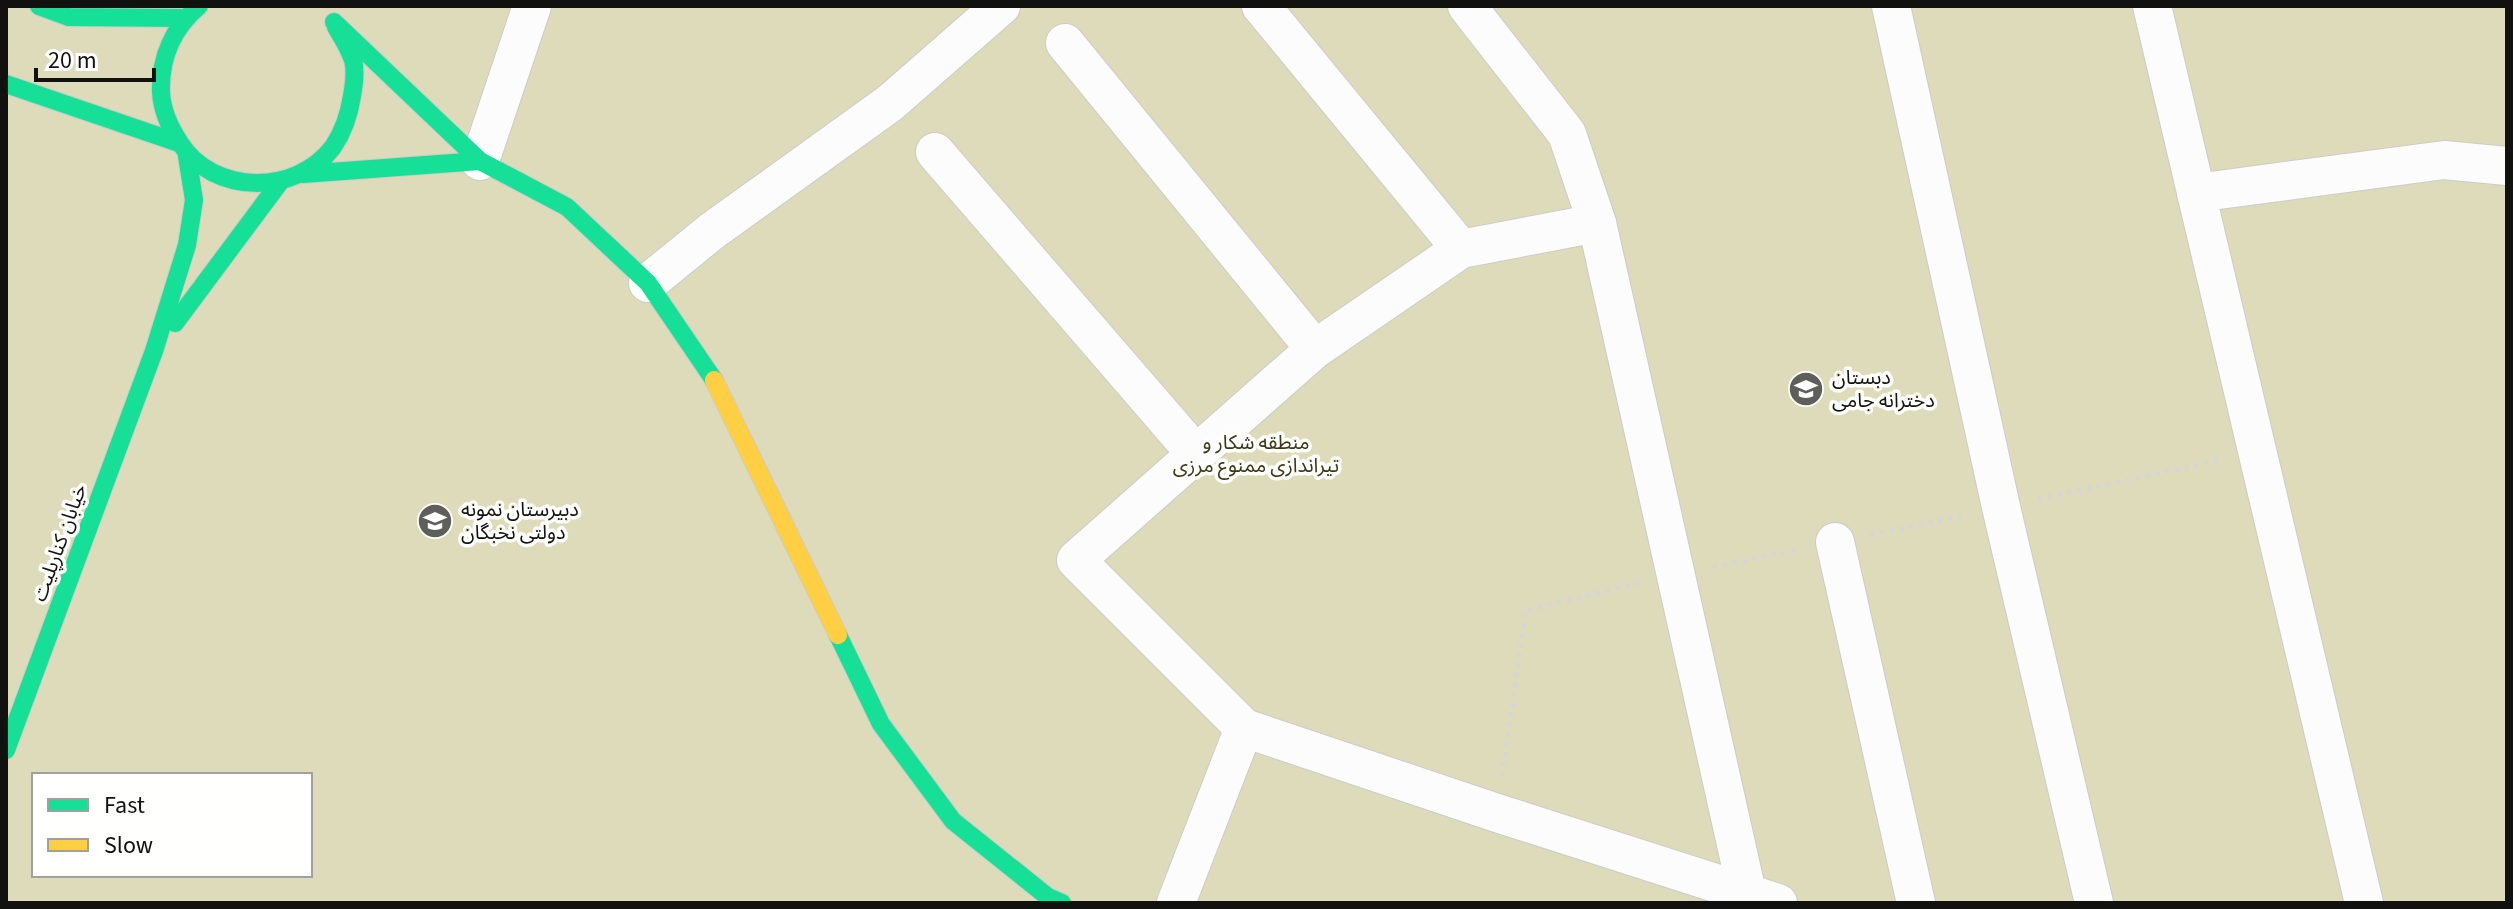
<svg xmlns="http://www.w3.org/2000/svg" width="2513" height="909" font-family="'Source Sans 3','Noto Sans Arabic',sans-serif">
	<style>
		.green { fill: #dedbba; fill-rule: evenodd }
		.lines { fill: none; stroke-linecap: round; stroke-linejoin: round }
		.street-casing { stroke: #ccccc8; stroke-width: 40 }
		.fast-casing { stroke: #ccccc8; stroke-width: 20 }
		.slow-casing { stroke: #ccccc8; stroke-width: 20 }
		.path { stroke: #d6d6d5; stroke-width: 5; stroke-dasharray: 4 6; stroke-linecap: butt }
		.street { stroke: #fcfcfc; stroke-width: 38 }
		.fast { stroke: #16e098; stroke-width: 18 }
		.slow { stroke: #ffcf43; stroke-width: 18 }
		.labels { text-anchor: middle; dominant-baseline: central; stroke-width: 7; stroke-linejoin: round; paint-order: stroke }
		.poi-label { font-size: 20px; fill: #11110f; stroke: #fffffe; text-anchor: start }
		.park-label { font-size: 20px; fill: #3c3817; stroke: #fffffe }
		.street-label { font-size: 20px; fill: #11110f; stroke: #fffffe }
	</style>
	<rect width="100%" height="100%" fill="#eeeee9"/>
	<path class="green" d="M6,6H2507V903H6ZM34,775H310V875H34Z"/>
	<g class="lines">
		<g class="street-casing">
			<g id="street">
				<path d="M1261,6L1461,249"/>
				<path d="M1467,6L1567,134L1597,223"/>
				<path d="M1891,6L2001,507L2094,903"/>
				<path d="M2152,6L2364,903"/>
				<path d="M1065,43L1315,349"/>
				<path d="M935,152L1196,454"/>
				<path d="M480,161L532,6"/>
				<path d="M2196,193L2444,160L2507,166"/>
				<path d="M648,283L712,231L890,103L1001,6"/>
				<path d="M1835,542L1916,903"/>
				<path d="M1747,893L1597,223L1461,249L1315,349L1076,560L1244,728L1497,813L1778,903"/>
				<path d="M1176,903L1244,728"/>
			</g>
		</g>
		<g class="fast-casing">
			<g id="fast">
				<path d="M39,6L69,17L184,18"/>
				<path d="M199,6C173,28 160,58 161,92C162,112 170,128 180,143C213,195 296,196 333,147C344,131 349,115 352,96C354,85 356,71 353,60C349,48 342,37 336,27"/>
				<path d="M334,22L480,161L567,207L648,283L714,380"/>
				<path d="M6,84L176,142"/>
				<path d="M303,174L480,161"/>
				<path d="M175,323L280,182"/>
				<path d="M838,635L881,724L953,821L1048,897L1062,903"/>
				<path d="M6,750L154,351L187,245L194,200L187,156"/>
			</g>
		</g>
		<g class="slow-casing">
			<path id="slow" d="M714,380L838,635"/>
		</g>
		<g class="path">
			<path d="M2038,499L2220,460"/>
			<path d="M1870,535L1966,515"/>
			<path d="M1713,567L1797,550"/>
			<path d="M1502,776L1526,610L1641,583"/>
		</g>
		<use href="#street" class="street"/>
		<use href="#fast" class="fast"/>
		<use href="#slow" class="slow"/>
	</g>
	<defs>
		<g id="school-disc" transform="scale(1.8)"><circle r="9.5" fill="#5e5e5b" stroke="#fffffe"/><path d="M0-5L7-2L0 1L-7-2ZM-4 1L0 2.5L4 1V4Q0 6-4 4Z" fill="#fff"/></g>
	</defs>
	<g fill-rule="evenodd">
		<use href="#school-disc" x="1806" y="389"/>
		<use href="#school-disc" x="435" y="521"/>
	</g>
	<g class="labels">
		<g class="poi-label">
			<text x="1832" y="378">دبستان<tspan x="1832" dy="23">دخترانه جامی</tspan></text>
			<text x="461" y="510">دبیرستان نمونه<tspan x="461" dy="23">دولتی نخبگان</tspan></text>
		</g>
		<g class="park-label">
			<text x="1256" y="443">منطقه شکار و<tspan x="1256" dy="23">تیراندازی ممنوع مرزی</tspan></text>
		</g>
		<g class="street-label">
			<text transform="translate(60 543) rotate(-70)">خیابان کنارپلیت</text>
		</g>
	</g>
	<rect width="2513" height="909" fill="none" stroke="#11110f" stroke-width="16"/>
	<rect x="32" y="773" width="280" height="104" fill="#fffffe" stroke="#a0a09e" stroke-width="2"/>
	<rect x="48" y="799" width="40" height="12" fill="#16e098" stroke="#a0a09e" stroke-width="2"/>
	<text x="104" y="813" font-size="24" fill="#11110f">Fast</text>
	<rect x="48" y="839" width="40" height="12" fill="#ffcf43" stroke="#a0a09e" stroke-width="2"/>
	<text x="104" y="853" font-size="24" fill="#11110f">Slow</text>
	<path d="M36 68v12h118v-12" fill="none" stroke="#11110f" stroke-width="4"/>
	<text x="48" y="68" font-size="24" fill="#11110f" stroke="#fffffe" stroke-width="6" paint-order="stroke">20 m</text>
</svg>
